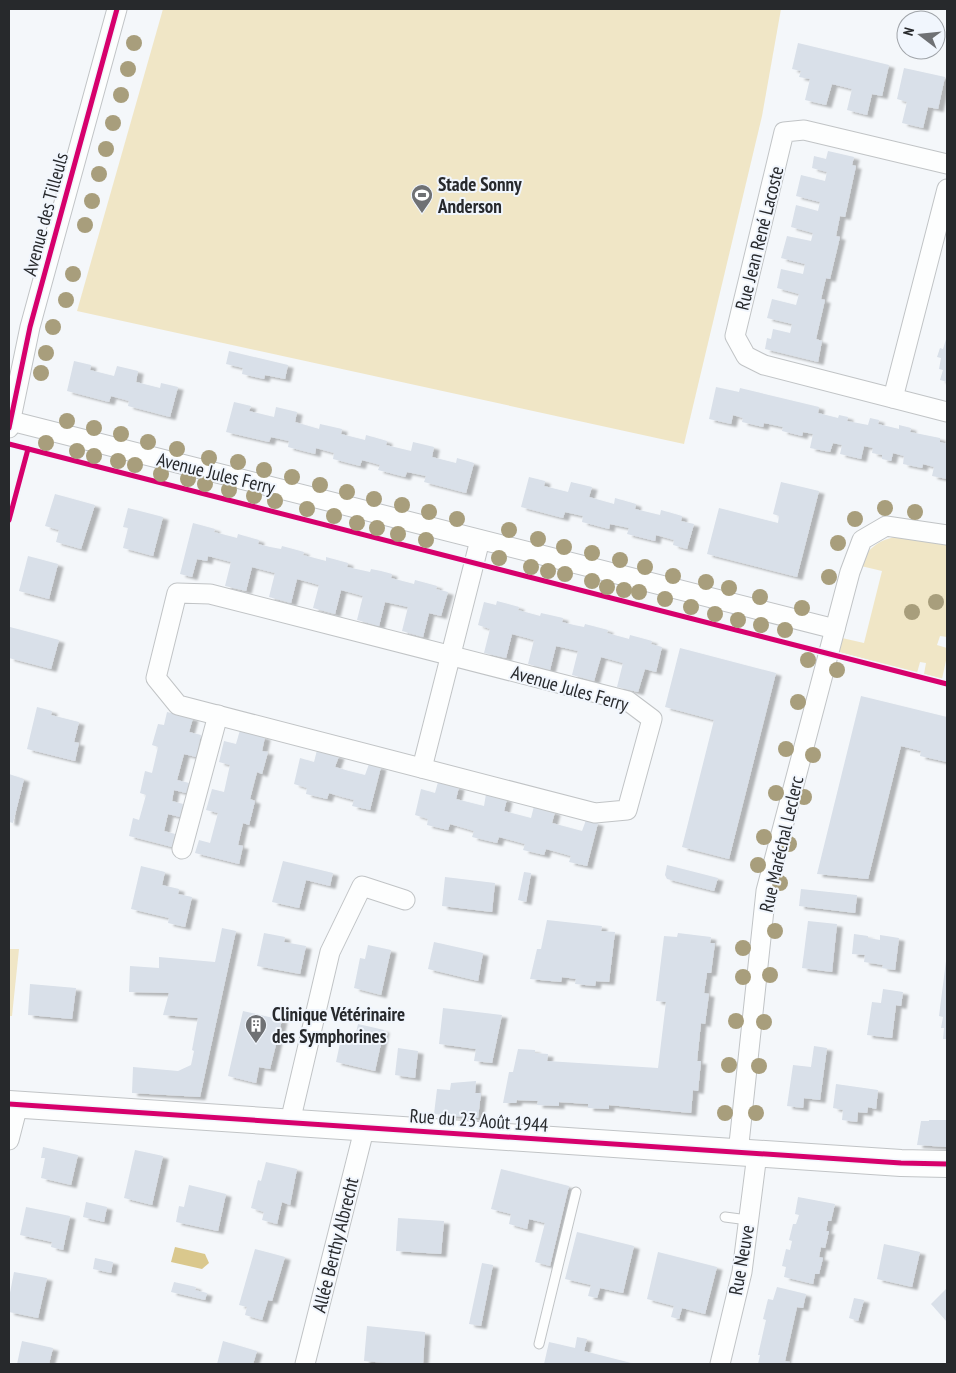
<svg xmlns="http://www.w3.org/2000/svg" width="956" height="1373" font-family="'PT Sans Narrow',sans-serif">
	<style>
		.green { fill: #f0e6c6 }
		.water { fill: #dac88d }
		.building { fill: #d9e0e9; filter: url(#shadow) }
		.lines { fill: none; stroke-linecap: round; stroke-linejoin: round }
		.service-casing { stroke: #c1c4c6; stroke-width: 11 }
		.minor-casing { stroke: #c1c4c6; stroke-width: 21 }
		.secondary-casing { stroke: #c1c4c6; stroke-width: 28 }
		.service { stroke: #fdfefe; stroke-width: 9 }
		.minor { stroke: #fdfefe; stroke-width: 19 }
		.secondary { stroke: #fdfefe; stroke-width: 26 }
		.cycleway-casing { stroke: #f1f6fd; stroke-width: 8 }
		.cycleway { stroke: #d6006c; stroke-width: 5 }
		.tree { fill: #a89e7c }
		.labels { text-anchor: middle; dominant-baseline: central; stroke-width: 4; stroke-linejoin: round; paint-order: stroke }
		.poi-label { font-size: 19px; font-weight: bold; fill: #27292c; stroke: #f1f6fd; text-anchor: start }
		.street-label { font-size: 19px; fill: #27292c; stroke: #f1f6fd }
	</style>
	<defs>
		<filter id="shadow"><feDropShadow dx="5.5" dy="3" stdDeviation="1" flood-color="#0004"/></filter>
	</defs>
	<rect width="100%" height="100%" fill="#f4f7fa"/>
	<g class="green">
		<path d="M163,9H781L762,116L684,444L77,311Z"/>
		<path d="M902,536L947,545V637L940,636L937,645L947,648V656L942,679L924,674L926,663L920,662L917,673L839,652L842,638L864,643L882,571L861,566C867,546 883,538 902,536Z"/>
		<path d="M9,949H19L12,1016H9Z"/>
	</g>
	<path class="water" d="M175,1247L205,1254L209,1263L202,1269L171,1262Z"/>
	<g class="building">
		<path d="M798,43L889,65L882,96L872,94L867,115L847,110L852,89L832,84L826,105L805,100L810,79L799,77L801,71L792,69Z"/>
		<path d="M904,68L945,77L938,109L928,107L923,128L902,123L907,102L897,99Z"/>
		<path d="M828,151L854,157L852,165L856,166L845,217L840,216L836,236L840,237L830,279L826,278L821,299L825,300L816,339L822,341L818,362L765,349L767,338L771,339L773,329L790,333L792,324L767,318L772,299L796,305L799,294L777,288L781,269L803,274L805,264L781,258L787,236L811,241L813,233L791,227L796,205L818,211L820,202L796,196L801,175L825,181L827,172L812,168L814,156L826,159Z"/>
		<path d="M947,336V382L940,380L943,370L939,369L941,358L937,357L940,348L943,349Z"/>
		<path d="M229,351L288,365L285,379L265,375L264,379L242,374L243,368L226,364Z"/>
		<path d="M74,361L91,365L90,370L114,376L117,366L138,371L136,382L160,388L161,383L178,387L170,417L128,406L129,401L111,396L109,402L67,391Z"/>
		<path d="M716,387L739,392L740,388L819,407L818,413L838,418L839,415L848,417L847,421L868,425L870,418L879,420L878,424L899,429V425L911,428L910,432L940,438V442L947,444V479L932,476L934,467L923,464L922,468L903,464L904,456L893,453L891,461L882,459V455L872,453L873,448L864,446L861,459L840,454L842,445L833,443L830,452L810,448L813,434L803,432L802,436L782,431L783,427L764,423L763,427L742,422L743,418L733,415L731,424L709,419Z"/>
		<path d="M234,402L251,406L249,411L274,417L276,407L297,412L295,422L319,429L320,424L342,429L341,434L365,440L366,435L387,441L386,445L411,451L413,442L434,447L432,457L456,463L457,458L474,463L466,493L424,482L426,476L407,472L405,477L378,470L380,465L362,460L360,466L333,459L334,453L316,448L315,454L288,447L289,441L271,437L269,442L226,432Z"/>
		<path d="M529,477L545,481L544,486L568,492L571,482L592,487L589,497L614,504L615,498L636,504L635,509L660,515L661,510L682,516L681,521L694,524L687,549L673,545L674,540L656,535L655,541L627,534L629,528L610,524L609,529L582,522L583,516L565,512L563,518L521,507Z"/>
		<path d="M781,482L819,491L797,577L707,554L719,508L778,523L779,516L773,514Z"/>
		<path d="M55,494L95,505L81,549L56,542L59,530L45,526Z"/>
		<path d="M128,508L163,517L153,556L123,548L128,528L123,527Z"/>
		<path d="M193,523L215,529L214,532L237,538L238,534L259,540L258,544L270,547L281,549L282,546L304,552L303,555L326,561V557L348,563L347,567L370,572L371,569L381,571L392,574L391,578L414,584L415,580L437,586L436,589L448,592L441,616L429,613L423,637L402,631L408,607L385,602L379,626L357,620L363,596L341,590L335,614L313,608L319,585L297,579L291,603L269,597L275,573L267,571L252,567L246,591L225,586L231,562L208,556L207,561L197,559L192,577L180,574Z"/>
		<path d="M28,556L58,564L49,599L19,591Z"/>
		<path d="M497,601L519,607L518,610L540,616L541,613L563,618L562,622L574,625L584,627L585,624L608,630L607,633L629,639L630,635L652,641L651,644L662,647L656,672L645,669L638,692L617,687L623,663L601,657L594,681L572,675L578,651L556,646L550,670L528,664L534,640L512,634L506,658L484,653L490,629L478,625L484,602L496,605Z"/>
		<path d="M10,627L59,640L51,669L9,658Z"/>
		<path d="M680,648L776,673L729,859L682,847L714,720L665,707Z"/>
		<path d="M861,696L947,717V762L920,756L921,751L901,746L868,879L817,874Z"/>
		<path d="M37,707L52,711L51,715L79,722L74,742L79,743L75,761L27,749Z"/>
		<path d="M167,712L193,718L189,732L201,735L196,757L184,754L177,780L189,783L186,793L174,790L172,801L183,804L180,817L168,814L164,831L175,834L172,847L129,836L133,818L139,820L146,795L140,793L145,771L152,773L158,747L152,745L158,724L164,725Z"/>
		<path d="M240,730L265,737L262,751L268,752L262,774L257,772L250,799L255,801L249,825L243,823L238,845L243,846L239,864L195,853L199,840L210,843L218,813L206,810L212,789L224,792L230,765L219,762L224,741L236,744Z"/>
		<path d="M317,750L339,756L335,767L349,771L365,775L369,764L381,767L370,810L352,806L354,800L342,797L329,793L327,799L306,794L307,788L294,784L300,758L314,762Z"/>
		<path d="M9,774L24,779L13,823L9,822Z"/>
		<path d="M438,782L459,787L456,799L484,806L486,794L507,799L504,811L531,818L534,806L555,812L552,823L582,831L586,820L598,823L587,866L569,862L571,856L546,849L544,855L523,850L525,844L499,837L497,843L472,837L474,831L450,824L448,830L427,825L428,819L415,815L421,789L435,793Z"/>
		<path d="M283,861L333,873L330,886L306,880L299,908L272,902Z"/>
		<path d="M667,865L718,878L714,891L667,879L665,875Z"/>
		<path d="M141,866L165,872L162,885L179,889L178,894L192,897L185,927L168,923L169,918L131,909Z"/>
		<path d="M524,872L531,873L526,902L518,900Z"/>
		<path d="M445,877L495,883L492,912L442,906Z"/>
		<path d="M801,889L857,895L855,913L799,906Z"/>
		<path d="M547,920L602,926L601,931L615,932L609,982L596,981L595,986L575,984L576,979L562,977L561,982L530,979L537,949H541Z"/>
		<path d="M808,921L837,924L832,972L802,968Z"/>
		<path d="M222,928L236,931L200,1097L132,1093L133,1067L178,1071L191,1065L194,1051L192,1050L198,1018L163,1015L169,993L129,992L130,966L159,968V957L215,962Z"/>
		<path d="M264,933L285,937L284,942L306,946L300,974L257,966Z"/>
		<path d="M678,933L711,937L710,943H715L711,973H707L704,993L709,994L705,1024L701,1023L697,1061H701L698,1091L693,1090L691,1113L609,1105V1109L588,1108V1104L559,1102V1106L537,1105L538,1101L517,1100L516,1103H503L509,1072H513L518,1049L535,1050V1053L548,1054L547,1061L658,1068L666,1002L656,1001L664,936L677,937Z"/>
		<path d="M854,934L868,936V938L880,940V935L899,938L895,970L882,968L883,965L864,962L865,955L852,954Z"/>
		<path d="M434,942L483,953L478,981L428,969Z"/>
		<path d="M368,945L391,950L381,995L354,988L360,958L365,959Z"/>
		<path d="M946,961H947V1039H943L944,1028H941L943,1017L939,1016Z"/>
		<path d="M30,984L76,988L72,1019L28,1015Z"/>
		<path d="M883,989L903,992L901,1006L896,1005L892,1038L867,1035L872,1002L881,1003Z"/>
		<path d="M443,1008L502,1015L492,1063L474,1061L476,1049L439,1044Z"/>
		<path d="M243,1011L282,1020L270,1069L259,1067L256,1083L228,1076Z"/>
		<path d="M358,1024L384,1030L375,1071L336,1062L342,1034L355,1037Z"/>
		<path d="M814,1046L827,1048L820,1100L804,1098L803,1108L787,1106L793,1065L811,1067Z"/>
		<path d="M398,1048L418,1051L415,1078L395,1075Z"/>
		<path d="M476,1081L475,1093H481L478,1118L434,1114L437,1089L450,1090L451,1083Z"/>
		<path d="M836,1084L878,1090L876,1109L868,1107L867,1113L858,1112L857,1122L842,1120L843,1110L833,1108Z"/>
		<path d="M929,1120H947V1147L917,1145L921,1121H929Z"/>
		<path d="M43,1147L78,1155L71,1185L41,1178L45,1158H41Z"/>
		<path d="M135,1150L163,1156L152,1205L124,1198Z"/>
		<path d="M266,1162L297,1169L290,1205L282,1202L277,1224L262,1220L264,1212L251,1208L258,1180L261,1181Z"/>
		<path d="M501,1169L569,1186L550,1266L535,1262L545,1223L529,1219L527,1229L509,1224L511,1214L491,1209Z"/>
		<path d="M189,1185L226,1194L218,1231L176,1222L179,1206L184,1207Z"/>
		<path d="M798,1197L835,1204L831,1221H828L826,1231H829L825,1248L821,1247L819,1257L823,1258L819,1274H815L813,1284L784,1277L786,1267L782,1266L786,1249L790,1250L792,1241L789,1240L793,1224H796L799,1215L795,1214Z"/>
		<path d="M86,1202L107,1207L104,1222L83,1217Z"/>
		<path d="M26,1207L70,1216L63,1250L51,1247L52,1242L20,1235Z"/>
		<path d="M398,1218L444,1221L441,1254L396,1251Z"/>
		<path d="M577,1232L634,1246L623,1293L600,1288L597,1298L588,1296L591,1285L565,1279Z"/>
		<path d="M884,1244L920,1252L912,1287L877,1279Z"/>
		<path d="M255,1249L285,1257L272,1301L268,1300L262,1320L245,1315L247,1307L239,1305Z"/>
		<path d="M658,1252L717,1267L705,1314L682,1308L679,1319L671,1317L674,1306L647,1299Z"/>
		<path d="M95,1258L113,1262L111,1273L93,1269Z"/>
		<path d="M482,1263L493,1265L481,1326L469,1324Z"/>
		<path d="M14,1272L47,1278L38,1318L9,1312V1298Z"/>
		<path d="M174,1282L196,1287L195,1290L207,1293L205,1300L171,1292Z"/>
		<path d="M777,1287L806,1294L803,1308L797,1307L785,1361L790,1362L789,1364H758L760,1355H758L766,1320L763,1319L768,1299L773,1300Z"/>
		<path d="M947,1288V1322L931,1304Z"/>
		<path d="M854,1298L864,1300L858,1321L849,1318Z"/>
		<path d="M367,1326L425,1332L423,1364H397L364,1361Z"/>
		<path d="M577,1337L587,1339L584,1351L635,1364H544L549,1342L575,1348Z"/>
		<path d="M22,1341L53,1348L49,1364H17Z"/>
		<path d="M223,1341L257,1351L253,1364H217Z"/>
	</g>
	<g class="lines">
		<g class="service-casing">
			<g id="service">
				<path d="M725,1217L748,1220"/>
				<path d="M539,1344L576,1192"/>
			</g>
		</g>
		<g class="minor-casing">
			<g id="minor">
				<path d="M893,398L947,189"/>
				<path d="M947,412L764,365L746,356L735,336L784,132L804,130L947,164"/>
				<path d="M11,421L835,629"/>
				<path d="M9,428L30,327L117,9"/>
				<path d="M177,593L210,594L628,701L652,719L627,810L595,813L178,705L156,678Z"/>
				<path d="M422,768L480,540"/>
				<path d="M182,849L218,715"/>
				<path d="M290,1122L330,952L362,886L405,900"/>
				<path d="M9,1140L18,1105"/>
				<path d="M738,1153L766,891L850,572L862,540L886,526L947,535"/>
				<path d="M305,1364L365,1126"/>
				<path d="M720,1364L742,1272L757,1154"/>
			</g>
		</g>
		<g class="secondary-casing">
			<path id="secondary" d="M9,1104L901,1163L947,1164"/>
		</g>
		<use href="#service" class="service"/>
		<use href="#minor" class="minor"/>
		<use href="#secondary" class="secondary"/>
		<g class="cycleway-casing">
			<g id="cycleway">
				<path d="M9,428L30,327L117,9"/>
				<path d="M9,444L947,684"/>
				<path d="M9,520L28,449"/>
				<path d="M9,1104L901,1163L947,1164"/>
			</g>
		</g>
		<use href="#cycleway" class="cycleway"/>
	</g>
	<g class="tree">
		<circle cx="134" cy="43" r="8"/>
		<circle cx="128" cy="69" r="8"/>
		<circle cx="121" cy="95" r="8"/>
		<circle cx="113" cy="123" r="8"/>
		<circle cx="106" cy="149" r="8"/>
		<circle cx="99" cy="174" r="8"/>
		<circle cx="92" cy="201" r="8"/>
		<circle cx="85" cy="225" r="8"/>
		<circle cx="73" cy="274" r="8"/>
		<circle cx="66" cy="300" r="8"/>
		<circle cx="53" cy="327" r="8"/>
		<circle cx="46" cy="353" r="8"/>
		<circle cx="41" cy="373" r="8"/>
		<circle cx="67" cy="421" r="8"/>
		<circle cx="94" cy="428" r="8"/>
		<circle cx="121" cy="434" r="8"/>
		<circle cx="148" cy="442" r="8"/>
		<circle cx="46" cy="443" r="8"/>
		<circle cx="177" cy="449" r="8"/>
		<circle cx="77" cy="451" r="8"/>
		<circle cx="94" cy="456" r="8"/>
		<circle cx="209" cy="458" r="8"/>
		<circle cx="118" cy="461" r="8"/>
		<circle cx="238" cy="462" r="8"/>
		<circle cx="135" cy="465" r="8"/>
		<circle cx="264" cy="470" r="8"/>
		<circle cx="161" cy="474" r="8"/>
		<circle cx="292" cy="477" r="8"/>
		<circle cx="188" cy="479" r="8"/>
		<circle cx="205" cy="484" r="8"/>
		<circle cx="320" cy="485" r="8"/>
		<circle cx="229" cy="490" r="8"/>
		<circle cx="347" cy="492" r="8"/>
		<circle cx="254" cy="496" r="8"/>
		<circle cx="374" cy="499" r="8"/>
		<circle cx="275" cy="501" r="8"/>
		<circle cx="402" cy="505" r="8"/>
		<circle cx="885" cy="508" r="8"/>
		<circle cx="307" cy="509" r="8"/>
		<circle cx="429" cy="512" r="8"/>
		<circle cx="915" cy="512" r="8"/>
		<circle cx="334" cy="516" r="8"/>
		<circle cx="457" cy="519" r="8"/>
		<circle cx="855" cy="519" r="8"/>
		<circle cx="357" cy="523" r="8"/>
		<circle cx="377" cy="528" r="8"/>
		<circle cx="509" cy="530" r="8"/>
		<circle cx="398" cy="534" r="8"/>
		<circle cx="538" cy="539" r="8"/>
		<circle cx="426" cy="540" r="8"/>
		<circle cx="838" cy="543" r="8"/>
		<circle cx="564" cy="547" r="8"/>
		<circle cx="592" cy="553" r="8"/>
		<circle cx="499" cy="558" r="8"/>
		<circle cx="620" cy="560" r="8"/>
		<circle cx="531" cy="567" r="8"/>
		<circle cx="645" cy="567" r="8"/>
		<circle cx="548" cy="571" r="8"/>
		<circle cx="565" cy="574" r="8"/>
		<circle cx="673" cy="576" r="8"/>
		<circle cx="829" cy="577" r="8"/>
		<circle cx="592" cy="581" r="8"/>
		<circle cx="706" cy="582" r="8"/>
		<circle cx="607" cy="587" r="8"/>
		<circle cx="729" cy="588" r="8"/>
		<circle cx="624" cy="590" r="8"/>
		<circle cx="639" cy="592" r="8"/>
		<circle cx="760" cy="597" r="8"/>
		<circle cx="665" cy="599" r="8"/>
		<circle cx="936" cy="602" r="8"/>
		<circle cx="691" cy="607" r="8"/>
		<circle cx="802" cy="608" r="8"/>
		<circle cx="912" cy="612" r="8"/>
		<circle cx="715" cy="614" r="8"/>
		<circle cx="738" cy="620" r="8"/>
		<circle cx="761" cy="625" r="8"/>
		<circle cx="785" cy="630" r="8"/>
		<circle cx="808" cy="660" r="8"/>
		<circle cx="837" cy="670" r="8"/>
		<circle cx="798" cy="702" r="8"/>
		<circle cx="786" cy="749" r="8"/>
		<circle cx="813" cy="755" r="8"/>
		<circle cx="776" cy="793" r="8"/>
		<circle cx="804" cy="797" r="8"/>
		<circle cx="764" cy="837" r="8"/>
		<circle cx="789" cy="844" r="8"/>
		<circle cx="758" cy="865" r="8"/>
		<circle cx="780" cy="883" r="8"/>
		<circle cx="775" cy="931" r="8"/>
		<circle cx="743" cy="948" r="8"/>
		<circle cx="770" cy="975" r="8"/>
		<circle cx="743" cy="977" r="8"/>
		<circle cx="736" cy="1021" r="8"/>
		<circle cx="764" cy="1022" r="8"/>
		<circle cx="729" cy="1065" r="8"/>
		<circle cx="759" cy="1066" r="8"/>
		<circle cx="725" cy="1113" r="8"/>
		<circle cx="756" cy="1113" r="8"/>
	</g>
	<defs>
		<g id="stadium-pin" transform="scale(1.125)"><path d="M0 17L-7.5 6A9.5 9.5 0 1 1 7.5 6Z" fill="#6f7174" stroke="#f1f6fd"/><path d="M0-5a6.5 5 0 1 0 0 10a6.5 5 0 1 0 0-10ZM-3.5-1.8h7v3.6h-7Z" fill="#fff"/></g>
		<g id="building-pin" transform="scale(1.125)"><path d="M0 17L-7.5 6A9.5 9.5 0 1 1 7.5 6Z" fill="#6f7174" stroke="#f1f6fd"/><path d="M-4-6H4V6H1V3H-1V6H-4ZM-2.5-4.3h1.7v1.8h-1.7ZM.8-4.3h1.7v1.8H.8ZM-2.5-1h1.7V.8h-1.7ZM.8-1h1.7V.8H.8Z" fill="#fff"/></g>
	</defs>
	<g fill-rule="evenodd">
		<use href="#stadium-pin" x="422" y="195"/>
		<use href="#building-pin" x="256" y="1025"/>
	</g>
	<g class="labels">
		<g class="poi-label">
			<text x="438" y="184">Stade Sonny<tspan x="438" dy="22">Anderson</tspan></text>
			<text x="272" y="1014">Clinique Vétérinaire<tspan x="272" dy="22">des Symphorines</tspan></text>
		</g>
		<g class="street-label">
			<text transform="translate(45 214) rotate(-75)">Avenue des Tilleuls</text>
			<text transform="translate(759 238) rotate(-76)">Rue Jean René Lacoste</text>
			<text transform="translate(216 473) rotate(14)">Avenue Jules Ferry</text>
			<text transform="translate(570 688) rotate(16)">Avenue Jules Ferry</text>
			<text transform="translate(781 844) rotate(-77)">Rue Maréchal Leclerc</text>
			<text transform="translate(479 1120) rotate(4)">Rue du 23 Août 1944</text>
			<text transform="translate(335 1245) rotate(-76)">Allée Berthy Albrecht</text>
			<text transform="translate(741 1260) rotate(-80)">Rue Neuve</text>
		</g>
	</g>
	<rect width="956" height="1373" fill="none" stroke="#27292c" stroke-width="20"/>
	<g transform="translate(921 35) rotate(286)"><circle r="24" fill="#f1f6fd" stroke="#a0a4a9"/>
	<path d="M0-4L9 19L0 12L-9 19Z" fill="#6f7174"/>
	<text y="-8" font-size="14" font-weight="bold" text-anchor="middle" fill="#27292c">N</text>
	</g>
</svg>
